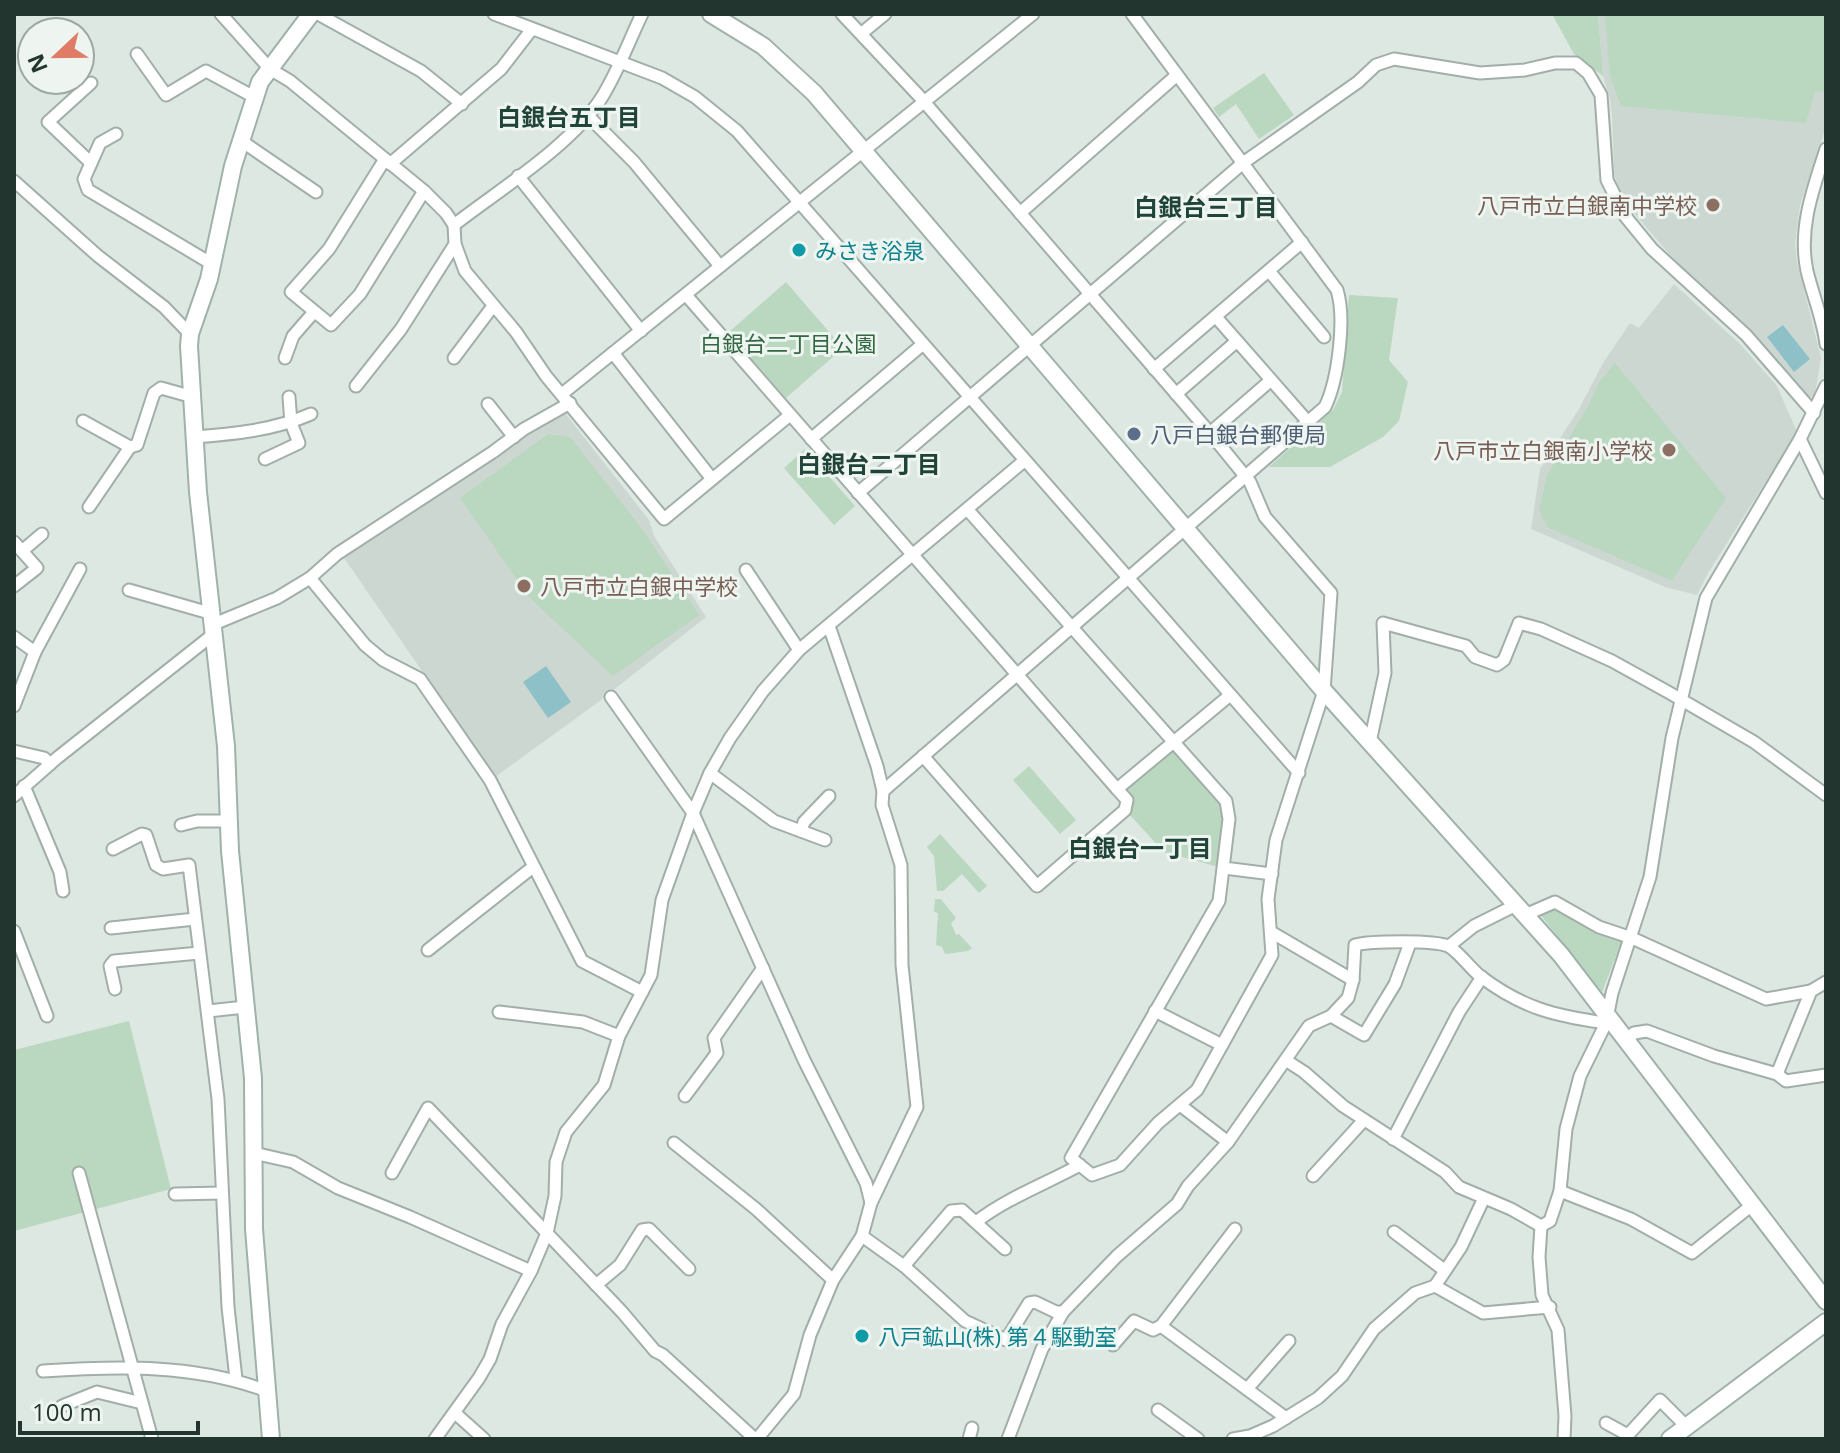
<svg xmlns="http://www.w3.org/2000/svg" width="1840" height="1453" font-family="'Open Sans','Noto Sans JP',sans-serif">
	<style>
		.built { fill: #cdd7d2 }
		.green { fill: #bad7c0 }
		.water { fill: #8dc1c7 }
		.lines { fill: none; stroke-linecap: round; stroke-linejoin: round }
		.street-casing { stroke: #a2afa9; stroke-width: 15 }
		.secondary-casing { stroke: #9fb2aa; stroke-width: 20 }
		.street { stroke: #fff; stroke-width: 11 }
		.secondary { stroke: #fff; stroke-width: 16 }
		.education-dot { fill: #8d6e63; stroke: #eef5f1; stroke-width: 3 }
		.culture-dot { fill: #0f9aa8; stroke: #eef5f1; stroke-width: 3 }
		.service-dot { fill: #5c6f8a; stroke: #eef5f1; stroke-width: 3 }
		.labels { text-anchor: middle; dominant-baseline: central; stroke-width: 6; stroke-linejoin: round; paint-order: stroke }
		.education-label { font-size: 22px; fill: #785e54; stroke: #eef5f1; text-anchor: end }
		.culture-label { font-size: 22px; fill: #0d838f; stroke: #eef5f1; text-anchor: start }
		.park-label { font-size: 22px; fill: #326743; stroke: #eef5f1 }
		.service-label { font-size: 22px; fill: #4e5e75; stroke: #eef5f1; text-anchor: start }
		.neighbourhood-label { font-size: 24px; font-weight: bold; fill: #21443a; stroke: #eef5f1 }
	</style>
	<rect width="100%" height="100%" fill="#dee8e3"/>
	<g class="built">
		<path d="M1598,14H1826V127L1800,205L1795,244L1797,262L1821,358L1815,395L1811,397L1799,389L1741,322L1678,264L1627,205L1618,190L1614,173L1612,115L1610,99L1603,76Z"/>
		<path d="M1674,284L1741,345L1777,386L1797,432L1708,573L1697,595L1665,587L1531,529L1540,469L1579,409L1603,363L1630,323L1639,328Z"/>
		<path d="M565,413L649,520L654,536L706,617L597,703L495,777L342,555L525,434Z"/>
	</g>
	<g class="green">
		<path d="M1552,14H1598L1603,76L1574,54Z"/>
		<path d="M1605,14H1826L1824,47L1826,92L1815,91L1806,123L1621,106L1610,76Z"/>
		<path d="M1264,73L1294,115L1259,139L1236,104L1219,117L1213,108Z"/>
		<path d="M786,282L843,348L786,398L728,333Z"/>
		<path d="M1349,295L1398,298L1389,360L1408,382L1399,421L1383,437L1330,467H1269L1333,410L1342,392Z"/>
		<path d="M1615,363L1726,498L1672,581L1547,527L1539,510L1547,475L1586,410L1600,381Z"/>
		<path d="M548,434L570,437L643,530L699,615L613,676L530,598L460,498Z"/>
		<path d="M805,449L855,506L834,525L784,468Z"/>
		<path d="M1170,750L1175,751L1221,802L1225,819L1219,867L1164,852L1129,814L1126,788Z"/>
		<path d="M1029,766L1076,820L1060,834L1013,780Z"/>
		<path d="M940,834L987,886L979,893L962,874L943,891H937L934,856L927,847Z"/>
		<path d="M935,899H941L956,918L951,923L956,935L959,934L972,948L968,951L945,954L942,947L936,945L938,913L934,912Z"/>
		<path d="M1549,904L1623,938L1602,992L1535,908Z"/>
		<path d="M129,1021L171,1189L14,1231V1050Z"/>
	</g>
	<g class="water">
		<path d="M1783,325L1810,359L1794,372L1767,337Z"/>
		<path d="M546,666L571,702L548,718L523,682Z"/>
	</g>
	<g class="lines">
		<g class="street-casing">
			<g id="street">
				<path d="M221,14L270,69L290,81L424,191L446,213L454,225L455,244L465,271L516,332L546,376L664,519L790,415"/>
				<path d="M318,14L421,71L462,104"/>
				<path d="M494,14L662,78L695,97L737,131L1299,773"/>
				<path d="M842,14L920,97L1210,433L1250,482L1265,517L1331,593L1324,691L1276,840L1268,899L1272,955L1197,1090L1158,1123L1120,1165L1092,1175L1071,1158L1219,901L1229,819L1226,801L967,509"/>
				<path d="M862,33L885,14"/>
				<path d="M137,54L166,95L206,71L254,97"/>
				<path d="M91,83L48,122L91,163"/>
				<path d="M588,116L634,162L720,266"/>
				<path d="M116,134L100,143L84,179L88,190L212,264"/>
				<path d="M240,140L316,192"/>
				<path d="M1826,149C1813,189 1798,229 1807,271C1813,296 1823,319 1826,344"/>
				<path d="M385,159L329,249L291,292L331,325L360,294L424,191"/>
				<path d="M390,164L501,69L532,29"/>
				<path d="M518,176L641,331"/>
				<path d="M14,181L98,256L164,307L190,334"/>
				<path d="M1020,213L1177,75"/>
				<path d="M454,225C499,190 572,145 602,97C618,71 629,41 642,14"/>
				<path d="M1269,271L1324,337"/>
				<path d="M686,295L1117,789"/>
				<path d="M1216,317L1308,422"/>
				<path d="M613,353L712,479"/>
				<path d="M285,358L293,336L314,312"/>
				<path d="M454,358L493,306"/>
				<path d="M1154,369L1302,242"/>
				<path d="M356,386L401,329L455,244"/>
				<path d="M562,394L1033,14"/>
				<path d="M1176,394L1237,341"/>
				<path d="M488,404L514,437"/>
				<path d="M83,421L130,447L137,445L154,393L161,388L193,397"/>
				<path d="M1210,433L1270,381"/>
				<path d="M195,437C235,434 274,430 311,414"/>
				<path d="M811,439L923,344"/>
				<path d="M1800,439L1826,493"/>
				<path d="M265,459L299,443L291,423L289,397"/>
				<path d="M858,493L1243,163L1358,82L1376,65L1394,59L1480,73L1525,70L1555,63H1576L1588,73L1601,95L1607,180L1625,216L1652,249L1746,335L1814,413"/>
				<path d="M89,507L130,447"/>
				<path d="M14,542L37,568L14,586"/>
				<path d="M22,551L42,534"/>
				<path d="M746,570L799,650"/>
				<path d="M310,578L365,645L383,660L420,679L490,780L582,961L642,992"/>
				<path d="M129,590L213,614"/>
				<path d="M214,624L277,598L310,578L337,554L493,452L524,429L570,403"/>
				<path d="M14,637L35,652"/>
				<path d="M611,697L693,813L804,1060L866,1183L871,1203"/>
				<path d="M14,706L35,652L80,569"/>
				<path d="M1370,742L1385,673L1383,623L1466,646L1475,657L1497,665L1504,660L1519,623L1541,629L1612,661L1668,692L1754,742L1826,795"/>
				<path d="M14,751L44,758L50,764"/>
				<path d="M923,756L1037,886L1125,810L1127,800L1117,789L1229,696"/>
				<path d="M710,773L774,821L825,840"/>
				<path d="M24,786L60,872L63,891"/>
				<path d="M883,791L1325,407C1338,380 1346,319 1337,290L1132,14"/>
				<path d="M14,796L57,758L215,633"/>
				<path d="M181,825L197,821H229"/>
				<path d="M801,831L804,822L829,796"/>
				<path d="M113,849L142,834L146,835L156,865L163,869L189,865L218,1099L228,1307L236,1379"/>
				<path d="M1224,868L1272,874"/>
				<path d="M1525,915L1555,902L1599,927L1632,938L1766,999L1811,991"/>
				<path d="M111,928L195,919"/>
				<path d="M14,931L47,1016"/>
				<path d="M1271,932L1353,980"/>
				<path d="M1449,946L1474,926L1516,905"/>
				<path d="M428,950L533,867"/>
				<path d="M115,989L110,966L114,961L199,953"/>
				<path d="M208,1011L245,1007"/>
				<path d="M1155,1011L1222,1045"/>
				<path d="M499,1012L583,1022L619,1036"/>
				<path d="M1331,1016L1364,1035L1395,984L1410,943"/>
				<path d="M1626,1041L1634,1033L1647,1031L1714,1056L1777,1074L1786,1081L1826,1075"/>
				<path d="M1287,1061L1304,1072L1343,1106L1445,1172L1459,1187L1511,1209L1541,1226"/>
				<path d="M1777,1074L1811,991L1826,982"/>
				<path d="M685,1096L717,1053L714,1038L763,968"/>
				<path d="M1393,1139L1459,1012L1482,977"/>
				<path d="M1228,1142L1309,1026L1331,1016L1348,998L1353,980L1355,945C1370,941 1434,940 1448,946C1457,950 1471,969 1480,976C1522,1008 1555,1016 1606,1023"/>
				<path d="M674,1143L756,1209L833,1280"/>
				<path d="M254,1153L293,1162L338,1188L410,1217L531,1271"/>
				<path d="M79,1173L152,1439"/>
				<path d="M392,1173L428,1108L622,1312L655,1351L663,1355L755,1439"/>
				<path d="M1313,1176L1364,1120"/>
				<path d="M1560,1191L1631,1219L1692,1253L1752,1205"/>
				<path d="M175,1194L222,1193"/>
				<path d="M976,1222C1007,1198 1045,1184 1080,1165"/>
				<path d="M1541,1226L1550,1221L1560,1191L1566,1129L1580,1076L1606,1023L1612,993L1650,877L1672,738L1706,598L1800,439L1826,386"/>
				<path d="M1541,1226L1539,1257L1542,1295L1558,1330L1565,1416L1564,1439"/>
				<path d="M1235,1229L1161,1326L1286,1418"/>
				<path d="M1394,1232L1444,1270"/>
				<path d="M862,1236L904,1266L965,1321L1006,1340L1029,1303L1035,1302L1056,1312H1063L1117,1256L1177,1204L1188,1186L1228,1142L1180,1105"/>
				<path d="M904,1266L951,1211L962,1210L1005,1249"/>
				<path d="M596,1285L620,1265L642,1230L649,1229L689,1269"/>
				<path d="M1435,1286L1483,1313L1550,1307"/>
				<path d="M1113,1345L1134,1321L1153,1330L1161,1326"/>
				<path d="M43,1371C119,1366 195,1364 267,1391"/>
				<path d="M1247,1389L1289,1341"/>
				<path d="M62,1406L97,1392L142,1403"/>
				<path d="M1158,1410L1198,1439"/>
				<path d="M455,1413L484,1439"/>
				<path d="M1606,1423L1628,1435L1660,1400L1686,1426"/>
				<path d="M435,1439L479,1378L490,1359L502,1324L531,1271L547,1233L555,1196L556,1162L566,1132L604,1085L619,1036L651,975L662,900L693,813L710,773L730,738L763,691L799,650L1024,461"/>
				<path d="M757,1439L794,1394L810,1335L833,1280L862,1236L871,1203L917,1107L902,965L901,865L882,805L883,791L877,766L829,626"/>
				<path d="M969,1439L972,1428"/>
				<path d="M1008,1439L1042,1349L1063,1312"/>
				<path d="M1233,1439L1250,1436L1273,1426L1318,1398L1342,1376L1374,1329L1415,1293L1435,1286L1461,1247L1484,1198"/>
			</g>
		</g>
		<g class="secondary-casing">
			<g id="secondary">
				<path d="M711,14L763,46L814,93L1324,691L1561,955L1826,1301"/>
				<path d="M271,1439L254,1229L253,1078L230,851L226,746L198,492L189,346L190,334L209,279L233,166L260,82L311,14"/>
				<path d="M1670,1439L1826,1322"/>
			</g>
		</g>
		<use href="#street" class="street"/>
		<use href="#secondary" class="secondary"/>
	</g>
	<g class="education-dot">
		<circle cx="1713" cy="205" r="8"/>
		<circle cx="1669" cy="450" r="8"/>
		<circle cx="524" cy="586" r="8"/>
	</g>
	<g class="culture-dot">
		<circle cx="799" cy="250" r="8"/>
		<circle cx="862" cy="1336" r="8"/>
	</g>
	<circle class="service-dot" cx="1134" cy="434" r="8"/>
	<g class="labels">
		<g class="education-label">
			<text x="1697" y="205">八戸市立白銀南中学校</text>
			<text x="1653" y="450">八戸市立白銀南小学校</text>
			<text x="540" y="586" text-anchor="start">八戸市立白銀中学校</text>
		</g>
		<g class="culture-label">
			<text x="815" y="250">みさき浴泉</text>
			<text x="878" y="1336">八戸鉱山(株) 第４駆動室</text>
		</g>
		<g class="park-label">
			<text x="788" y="343">白銀台二丁目公園</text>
		</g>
		<g class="service-label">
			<text x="1150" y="434">八戸白銀台郵便局</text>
		</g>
		<g class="neighbourhood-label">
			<text x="569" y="116">白銀台五丁目</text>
			<text x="1206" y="206">白銀台三丁目</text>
			<text x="869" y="463">白銀台二丁目</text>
			<text x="1140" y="847">白銀台一丁目</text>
		</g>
	</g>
	<rect width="1840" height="1453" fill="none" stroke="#22352f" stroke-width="32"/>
	<g transform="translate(56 56) rotate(248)"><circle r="38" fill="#eef5f1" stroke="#9ca8a3" stroke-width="2"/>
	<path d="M0-6L14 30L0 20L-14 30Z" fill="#df7c65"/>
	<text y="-12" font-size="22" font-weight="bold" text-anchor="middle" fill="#22352f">N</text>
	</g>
	<path d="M20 1421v12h178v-12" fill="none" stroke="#22352f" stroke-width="4"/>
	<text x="32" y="1421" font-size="24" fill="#22352f" stroke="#eef5f1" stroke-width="6" paint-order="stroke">100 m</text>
</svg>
